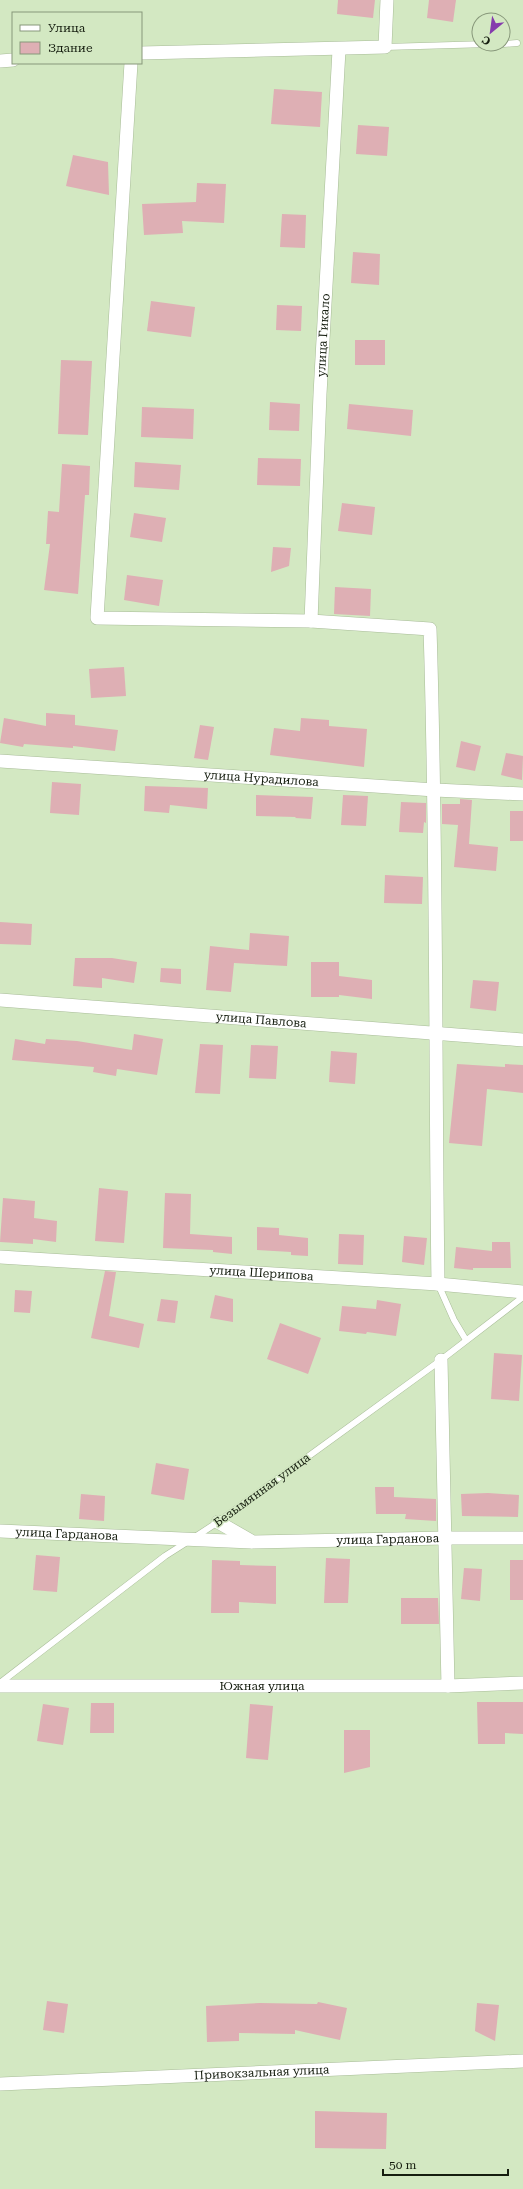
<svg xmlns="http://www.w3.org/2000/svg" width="523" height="2189" font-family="'Roboto Serif',serif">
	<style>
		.building { fill: #deafb4 }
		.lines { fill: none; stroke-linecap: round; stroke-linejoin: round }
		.service-casing { stroke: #a8bc98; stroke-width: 7 }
		.minor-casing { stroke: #a8bc98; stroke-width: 14 }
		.service { stroke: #fff; stroke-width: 6 }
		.minor { stroke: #fff; stroke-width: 13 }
		.labels { text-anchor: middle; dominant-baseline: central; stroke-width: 3; stroke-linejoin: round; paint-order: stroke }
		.street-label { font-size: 12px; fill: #151d0f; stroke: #d3e8c2 }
	</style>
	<rect width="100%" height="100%" fill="#d3e8c2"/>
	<g class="building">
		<path d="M338,0H375L373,18L337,14Z"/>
		<path d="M429,0H456L453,22L427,18Z"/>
		<path d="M274,89L322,92L320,127L271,124Z"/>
		<path d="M358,125L389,127L387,156L356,154Z"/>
		<path d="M73,155L108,162L109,195L66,186Z"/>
		<path d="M197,183L226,184L224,223L182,221L183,233L144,235L142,204L196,202Z"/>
		<path d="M282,214L306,215L305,248L280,247Z"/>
		<path d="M353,252L380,254L379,285L351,283Z"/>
		<path d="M151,301L195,307L191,337L147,331Z"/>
		<path d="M277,305L302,306L301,331L276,330Z"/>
		<rect x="355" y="340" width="30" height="25"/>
		<path d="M61,360L92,361L88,435L58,434Z"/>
		<path d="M270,402L300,404L299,431L269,430Z"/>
		<path d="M349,404L413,410L411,436L347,429Z"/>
		<path d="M142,407L194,409L193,439L141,437Z"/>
		<path d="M258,458L301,459L300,486L257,485Z"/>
		<path d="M135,462L181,465L179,490L134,487Z"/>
		<path d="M62,464L90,466L89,495H85L78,594L44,590L50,544H46L48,511L59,512Z"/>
		<path d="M342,503L375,507L372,535L338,531Z"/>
		<path d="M134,513L166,518L162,542L130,537Z"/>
		<path d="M273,547L291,548L289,566L271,572Z"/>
		<path d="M127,575L163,580L159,606L124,600Z"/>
		<path d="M335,587L371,589L370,616L334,614Z"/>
		<path d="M124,667L126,696L91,698L89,669Z"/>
		<path d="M46,713L75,715V725L118,730L115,751L73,746V748L24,744L23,747L0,743L4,718L46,726Z"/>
		<path d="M301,718L329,720V726L367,729L364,767L270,755L274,728L300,731Z"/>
		<path d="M200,725L214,727L208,760L194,758Z"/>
		<path d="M461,741L481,746L475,771L456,767Z"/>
		<path d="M506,753L523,756L522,780L501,775Z"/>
		<path d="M52,782L81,784L79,815L50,813Z"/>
		<path d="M145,786L208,788L207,809L170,805L169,813L144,811Z"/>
		<path d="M256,795L313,797L311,819L295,818L296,817L256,816Z"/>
		<path d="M343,795L368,796L366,826L341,825Z"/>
		<path d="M460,799L472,800L469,844L498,847L496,871L454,867L458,825L442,824V804H460Z"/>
		<path d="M401,802L426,803V823L424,822L423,833L399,832Z"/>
		<rect x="510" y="811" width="13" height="30"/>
		<path d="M385,875L423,877L422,904L384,903Z"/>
		<path d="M0,922L32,924L31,945L0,944Z"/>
		<path d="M250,933L289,936L287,966L234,963L231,992L206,990L210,946L249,950Z"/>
		<path d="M75,958H112L137,962L134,983L102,978V988L73,986Z"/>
		<path d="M311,962H339V976L372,980V999L339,995V997H311Z"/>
		<path d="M161,968L181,969V984L160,982Z"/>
		<path d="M473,980L499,982L496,1011L470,1008Z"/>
		<path d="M134,1034L163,1039L157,1075L117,1069L116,1076L93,1072L94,1067L12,1060L15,1039L45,1044L46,1039L77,1041L132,1050Z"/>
		<path d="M200,1044L223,1045L220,1094L195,1093Z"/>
		<path d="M251,1045L278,1046L276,1079L249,1078Z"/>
		<path d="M331,1051L357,1053L355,1084L329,1082Z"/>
		<path d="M457,1064L505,1067V1064L523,1065V1093L487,1089L482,1146L449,1143Z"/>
		<path d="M99,1188L128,1191L124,1243L95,1241Z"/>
		<path d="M165,1193L191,1194L190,1234L232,1237V1254L213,1252V1250L163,1248Z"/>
		<path d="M3,1198L35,1201L34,1218L57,1221L56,1242L33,1239V1244L0,1242Z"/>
		<path d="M257,1227L279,1228V1235L308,1238V1256L291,1255V1252L257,1250Z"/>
		<path d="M339,1234L364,1235L363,1265L338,1264Z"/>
		<path d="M404,1236L427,1238L424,1265L402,1262Z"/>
		<path d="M492,1242H510L511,1268H473V1270L454,1268L456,1247L492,1251Z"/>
		<path d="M105,1271L116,1272L109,1316L144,1324L139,1348L91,1338Z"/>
		<path d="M15,1290L32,1291L30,1313L14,1312Z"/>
		<path d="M215,1295L233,1299V1322L210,1318Z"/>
		<path d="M161,1299L178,1301L175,1323L157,1321Z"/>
		<path d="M377,1300L401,1304L396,1336L367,1332L366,1334L339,1331L342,1306L376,1309Z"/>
		<path d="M280,1323L321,1338L308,1374L267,1359Z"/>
		<path d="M494,1353L522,1355L519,1401L491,1399Z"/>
		<path d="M156,1463L189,1469L184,1500L151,1494Z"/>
		<path d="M375,1487H394V1497L436,1499V1521L405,1519L406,1514H376Z"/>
		<path d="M488,1493L519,1495L518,1517L462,1516L461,1494Z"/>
		<path d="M81,1494L105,1496L104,1521L79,1519Z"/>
		<path d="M36,1555L60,1557L57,1592L33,1590Z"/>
		<path d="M326,1558L350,1559L348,1603H324Z"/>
		<path d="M212,1560L240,1561V1565L276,1566V1604L239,1602V1613H211Z"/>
		<rect x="510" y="1560" width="13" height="40"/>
		<path d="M464,1568L482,1569L480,1601L461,1599Z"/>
		<path d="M401,1598H438L439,1624H401Z"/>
		<path d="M477,1702H523V1734L505,1733V1744H478Z"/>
		<path d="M91,1703H114V1733H90Z"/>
		<path d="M43,1704L69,1708L63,1745L37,1741Z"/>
		<path d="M250,1704L273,1706L268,1760L246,1758Z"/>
		<path d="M344,1730H370V1767L344,1773Z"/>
		<path d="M47,2001L68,2004L64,2033L43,2030Z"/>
		<path d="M318,2002L347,2008L340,2040L295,2030V2034L239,2033V2041L207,2042L206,2006L260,2003L317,2004Z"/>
		<path d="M477,2003L499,2005L495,2041L475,2031Z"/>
		<path d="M315,2111L387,2113L386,2149L315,2148Z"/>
	</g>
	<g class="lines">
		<g class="service-casing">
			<g id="service">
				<path d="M503,44L517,43"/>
				<path d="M385,47L488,44"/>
				<path d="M438,1284L454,1320L466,1340"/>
				<path d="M195,1537L218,1522L441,1360L523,1297"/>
				<path d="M0,1683L165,1556L187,1542"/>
			</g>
		</g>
		<g class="minor-casing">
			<g id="minor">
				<path d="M141,53L385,47L387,0"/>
				<path d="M0,61L13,60"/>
				<path d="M131,63L97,618L311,621L430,629C437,847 435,1066 438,1284"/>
				<path id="s1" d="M311,621L320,394L339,50"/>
				<path id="s2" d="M0,761L435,790L523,794"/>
				<path id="s3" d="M0,1000L523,1040"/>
				<path id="s4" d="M0,1257L438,1284L523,1292"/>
				<path d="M441,1360L448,1686"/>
				<path id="s5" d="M218,1522L253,1542L445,1538H523"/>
				<path id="s6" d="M0,1531L251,1542"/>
				<path id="s7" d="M0,1686H448L523,1683"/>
				<path id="s8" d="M0,2084L523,2061"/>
			</g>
		</g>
		<use href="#service" class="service"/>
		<use href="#minor" class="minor"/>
	</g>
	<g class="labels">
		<g class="street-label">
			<text stroke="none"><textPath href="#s1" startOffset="286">улица Гикало</textPath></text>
			<text stroke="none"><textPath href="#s2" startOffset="262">улица Нурадилова</textPath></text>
			<text stroke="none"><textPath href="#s3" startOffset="262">улица Павлова</textPath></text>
			<text stroke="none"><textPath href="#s4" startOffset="262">улица Шерипова</textPath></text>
			<text transform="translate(262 1490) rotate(-36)">Безымянная улица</text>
			<text stroke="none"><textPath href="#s6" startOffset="67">улица Гарданова</textPath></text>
			<text stroke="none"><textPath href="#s5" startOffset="175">улица Гарданова</textPath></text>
			<text stroke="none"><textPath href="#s7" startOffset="262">Южная улица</textPath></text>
			<text stroke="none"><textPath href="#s8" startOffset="262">Привокзальная улица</textPath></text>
		</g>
	</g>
	<rect x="12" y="12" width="130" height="52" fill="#d3e8c2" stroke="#87977a"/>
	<rect x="20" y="25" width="20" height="6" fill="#ffffff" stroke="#87977a"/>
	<text x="48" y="32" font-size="12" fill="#151d0f">Улица</text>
	<rect x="20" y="42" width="20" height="12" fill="#deafb4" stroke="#87977a"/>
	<text x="48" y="52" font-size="12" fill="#151d0f">Здание</text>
	<g transform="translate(491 32) rotate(209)"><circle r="19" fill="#d3e8c2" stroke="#87977a"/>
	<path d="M0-3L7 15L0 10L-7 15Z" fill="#853bad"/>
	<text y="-6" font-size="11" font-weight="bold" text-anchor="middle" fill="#151d0f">С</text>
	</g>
	<path d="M383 2169v6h125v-6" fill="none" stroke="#151d0f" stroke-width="2"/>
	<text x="389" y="2169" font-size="12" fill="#151d0f" stroke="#d3e8c2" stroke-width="3" paint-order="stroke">50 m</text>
</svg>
